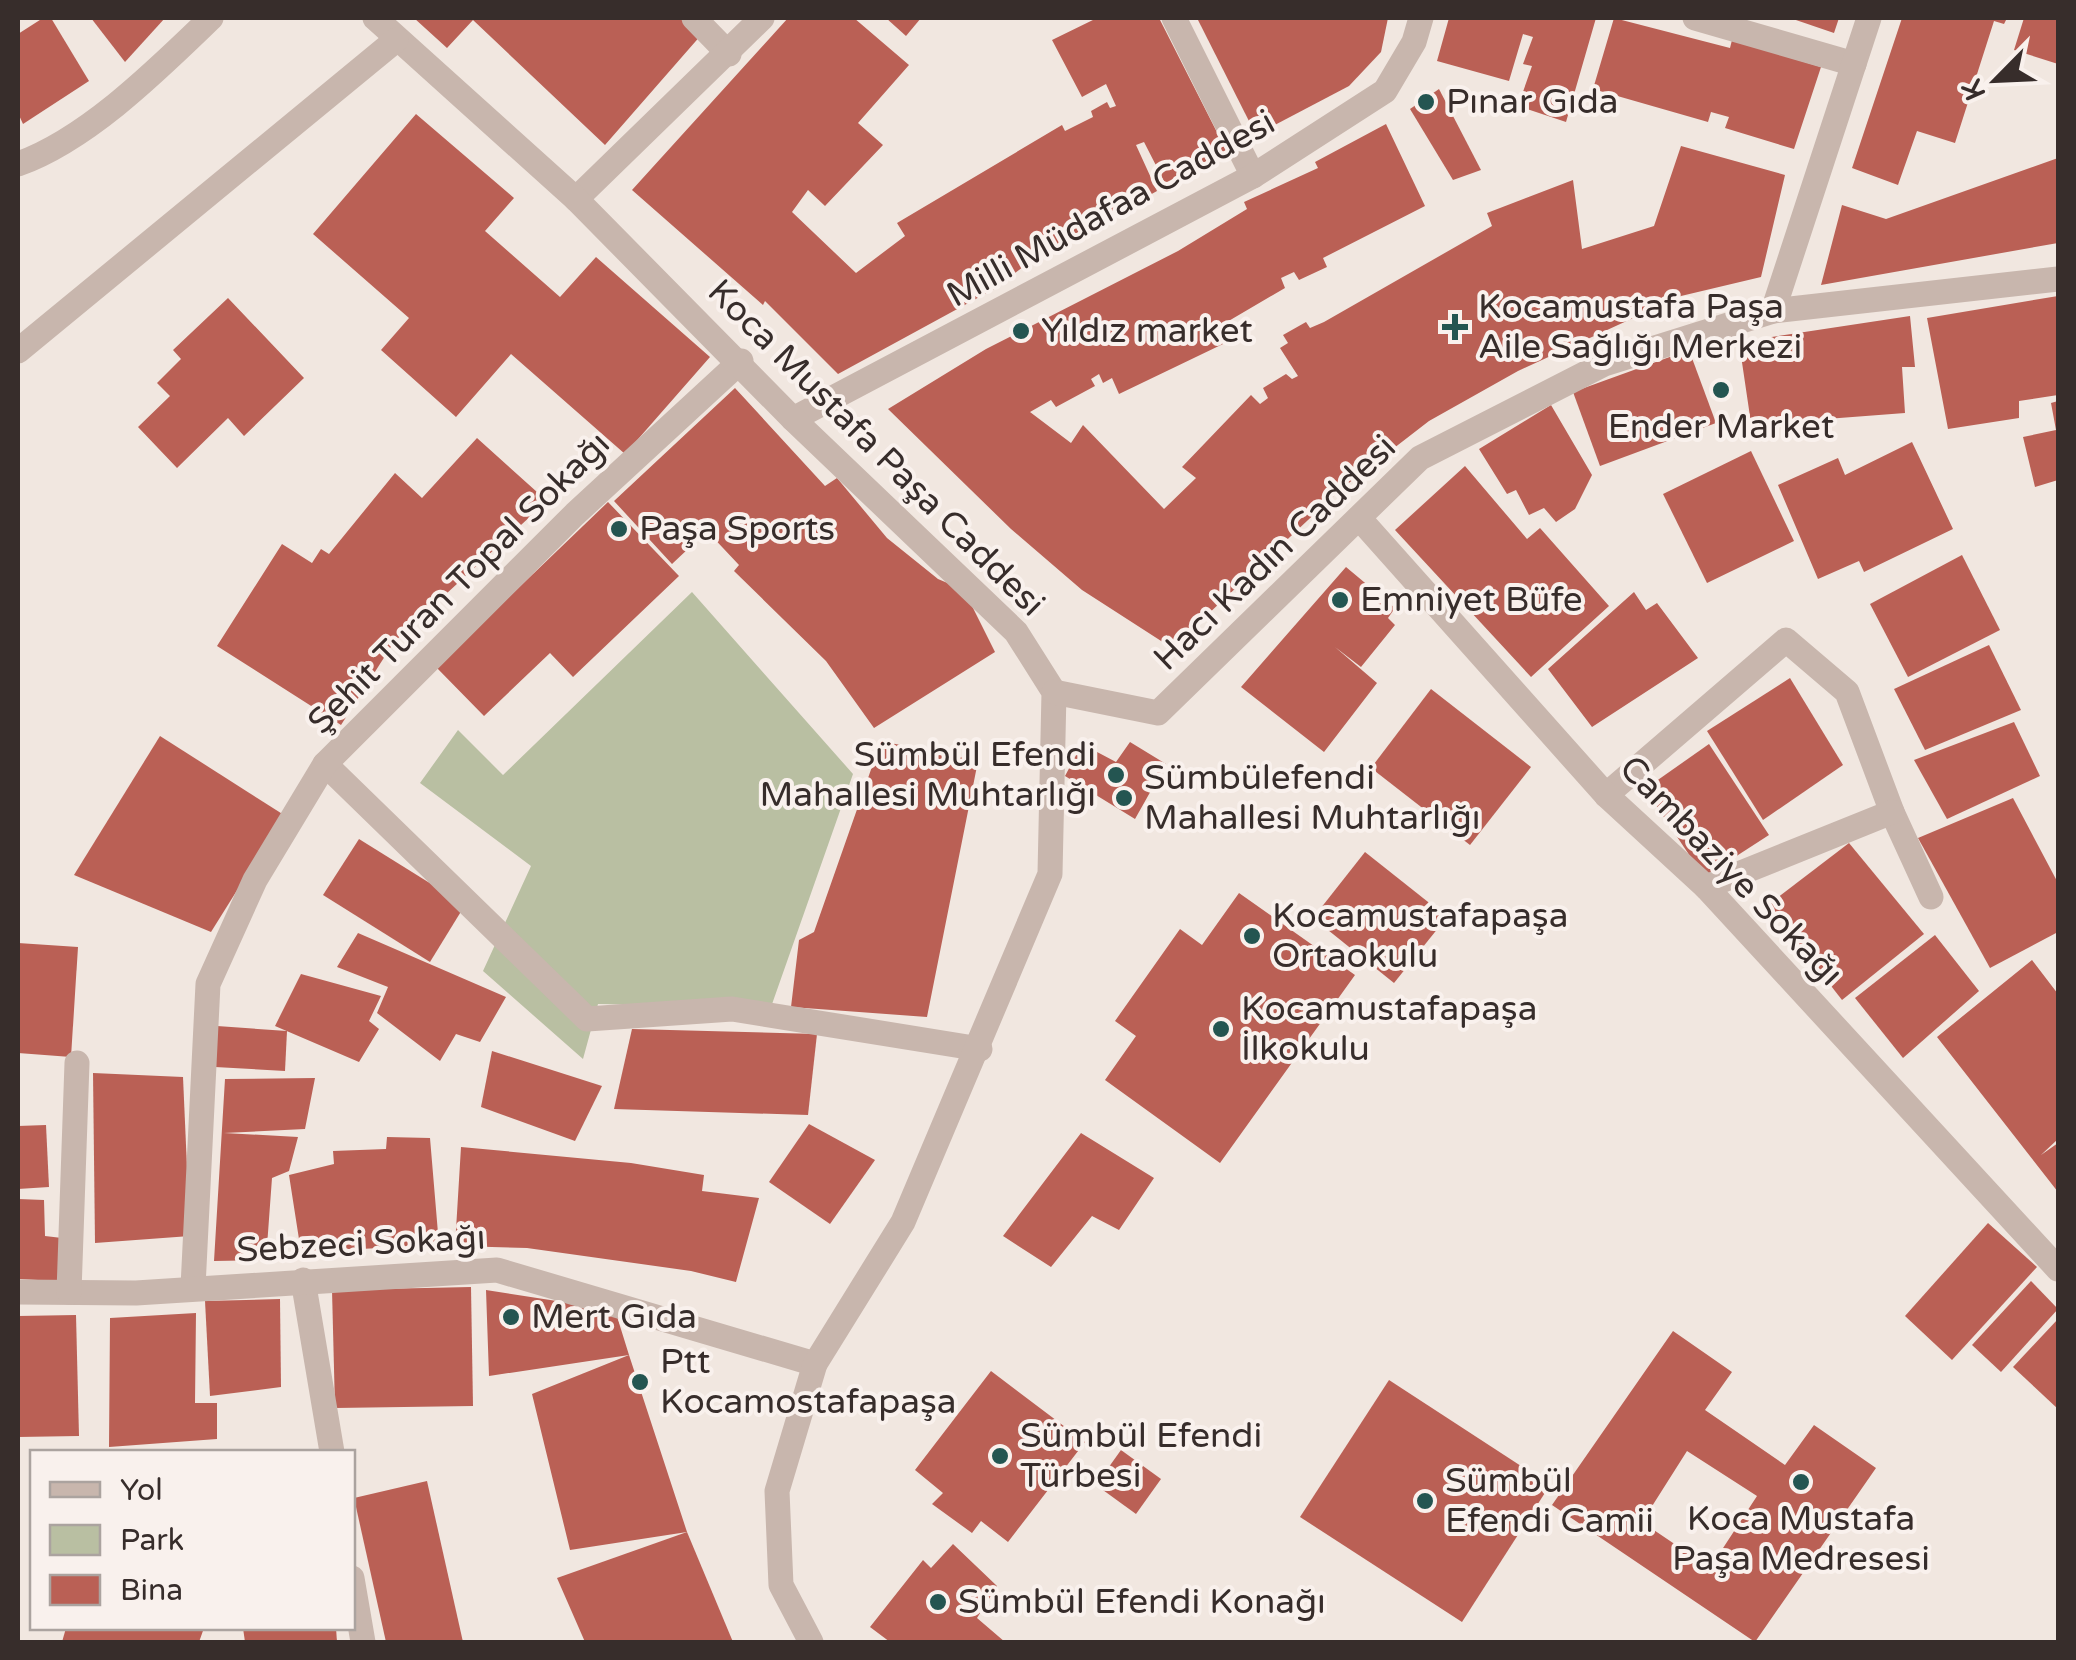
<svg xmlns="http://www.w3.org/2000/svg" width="2076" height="1660" font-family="'Varela Round',sans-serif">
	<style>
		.green { fill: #b9bfa2 }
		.building { fill: #ba6055; fill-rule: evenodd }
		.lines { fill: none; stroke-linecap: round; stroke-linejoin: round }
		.minor { stroke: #c8b6ad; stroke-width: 25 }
		.tertiary { stroke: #c8b6ad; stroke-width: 25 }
		.poi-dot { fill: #245551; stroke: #f9f1ed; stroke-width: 4 }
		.labels { text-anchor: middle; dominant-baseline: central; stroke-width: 8; stroke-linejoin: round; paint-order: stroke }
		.poi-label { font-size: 35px; fill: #372d2b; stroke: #f9f1ed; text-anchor: start }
		.street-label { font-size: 35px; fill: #372d2b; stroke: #f9f1ed }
	</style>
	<rect width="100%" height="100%" fill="#f1e7e0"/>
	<path class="green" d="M692,592L853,774L771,1007L598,1004L583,1059L483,971L531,866L420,783L458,730L503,775Z"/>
	<g class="building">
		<path d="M43,18H51L89,81L23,124L18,113V34Z"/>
		<path d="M91,18H165L125,62Z"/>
		<path d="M414,18H683L702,34L605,145L473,20L447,48Z"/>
		<path d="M788,18H854L909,65L858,123L883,145L825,206L808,190L792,212L856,273L905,236L897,223L1062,125L1065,131L1093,117L1091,111L1107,102L1110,108L1116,106L1106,84L1082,97L1052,40L1097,18H1159L1227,152L1165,183L1144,142L1136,145L1157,191L1027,264L994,289L838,374L765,301L763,305L632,190Z"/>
		<path d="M886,18H921L906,36Z"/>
		<path d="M1197,18H1388L1381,52L1349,86L1256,135Z"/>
		<path d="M1449,18H1596L1566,122L1518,106L1532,66L1523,64L1533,37L1523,34L1509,81L1437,61Z"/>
		<path d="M1614,18L1730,48L1732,40L1821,67L1794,149L1725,128L1729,117L1711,112L1708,122L1593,89Z"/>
		<path d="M1790,18H1839L1834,33Z"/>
		<path d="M1902,18H2007L2004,24L1994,21L1955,143L1917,131L1898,185L1852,168Z"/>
		<path d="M2024,18H2058V64L2014,50Z"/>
		<path d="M1439,89L1481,170L1453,180L1410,109Z"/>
		<path d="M416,114L514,198L485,231L560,297L596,257L710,357L625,454L511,354L456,417L381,350L409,318L313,234Z"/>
		<path d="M1386,124L1425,206L1323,258L1327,267L1299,280L1294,272L1281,278L1285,288L1215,329L1223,344L1119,394L1112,378L1103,383L1099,374L1091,379L1095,386L1056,407L1051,400L1030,412L1071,443L1083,425L1164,509L1196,478L1182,467L1251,395L1260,404L1268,398L1263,388L1286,374L1292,379L1298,376L1280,348L1288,343L1283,335L1306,322L1310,328L1324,322L1492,226L1487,213L1573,180L1582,249L1654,226L1681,146L1785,175L1761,277L1681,296L1518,371L1429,421L1341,489L1172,648L1082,590L1011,529L888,409L986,349L1178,251L1247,209L1244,202L1318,168L1315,162Z"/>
		<path d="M2058,158V243L1821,285L1842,205L1886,219Z"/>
		<path d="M2058,296V395L2019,401V418L1948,429L1927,318Z"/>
		<path d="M228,298L304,378L244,436L228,418L177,468L138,427L170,396L157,383L181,359L173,350Z"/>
		<path d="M1910,316L1915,367H1902L1905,413L1800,421L1752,430L1739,342Z"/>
		<path d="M1689,350L1716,423L1600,466L1573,392Z"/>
		<path d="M735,388L825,486L837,478L887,538L938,579L964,590L995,652L874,728L826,661L734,571L739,565L707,531L672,564L614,501Z"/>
		<path d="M2058,401V480L2035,487L2023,437L2056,430L2051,403Z"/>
		<path d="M1551,405L1592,475L1575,509L1556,522L1544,508L1529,515L1516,490L1507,494L1479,449Z"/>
		<path d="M477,438L547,501L394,642L341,725L217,646L282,544L312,563L321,549L329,554L395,473L422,498Z"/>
		<path d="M1912,442L1953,529L1864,572L1859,561L1818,579L1778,485L1838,458L1845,475Z"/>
		<path d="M1751,451L1794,541L1707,583L1663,494Z"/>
		<path d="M1465,466L1527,539L1540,528L1609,606L1531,677L1395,530Z"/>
		<path d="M608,502L679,576L573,677L550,653L484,716L436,667Z"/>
		<path d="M1962,555L2000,630L1908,677L1870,604Z"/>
		<path d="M1346,567L1395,608L1388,618L1395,625L1361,667L1335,647L1377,683L1324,752L1241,687Z"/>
		<path d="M1634,592L1646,610L1657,603L1698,658L1592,727L1548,669Z"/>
		<path d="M1989,645L2021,710L1925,750L1894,689Z"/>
		<path d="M1790,678L1843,765L1763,820L1707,731Z"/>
		<path d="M1431,689L1531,767L1470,845L1371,768Z"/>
		<path d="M2014,722L2040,776L1947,819L1914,760Z"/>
		<path d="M160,736L284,815L211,932L74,875Z"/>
		<path d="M881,741L978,761L927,1017L791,1007L799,940L814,932Z"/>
		<path d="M1130,742L1166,764L1135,819L1065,776L1082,744L1116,762Z"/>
		<path d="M1709,744L1769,835L1704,877L1645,789Z"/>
		<path d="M2013,798L2058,883V932L1990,968L1918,838Z"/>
		<path d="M359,839L465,905L430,962L323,895Z"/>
		<path d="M1849,843L1924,934L1842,1000L1768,905Z"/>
		<path d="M1365,852L1447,917L1394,983L1313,918Z"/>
		<path d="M1239,893L1355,975L1220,1163L1105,1080L1136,1036L1115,1021L1180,929L1202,945Z"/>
		<path d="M358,933L506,997L480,1042L456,1034L440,1061L377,1013L388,987L337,967Z"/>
		<path d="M1935,935L1979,991L1903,1058L1855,998Z"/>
		<path d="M18,943L78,947L71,1057L18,1053Z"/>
		<path d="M2032,960L2058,994V1139L2041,1155L2058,1143V1192L1937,1037Z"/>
		<path d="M301,974L381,996L369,1021L379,1029L359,1062L275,1026Z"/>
		<path d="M217,1026L287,1031L285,1071L215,1067Z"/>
		<path d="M632,1029L817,1034L808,1115L614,1109Z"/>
		<path d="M492,1051L602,1086L575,1141L481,1107Z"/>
		<path d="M93,1073L183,1077L190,1236L95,1243Z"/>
		<path d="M315,1078L305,1129L224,1133L298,1137L289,1171L272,1178L266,1260L214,1261L225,1079Z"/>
		<path d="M809,1124L875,1160L830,1224L769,1182Z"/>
		<path d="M46,1125L49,1187L18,1189V1126Z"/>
		<path d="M1081,1133L1154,1178L1119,1230L1092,1216L1051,1267L1003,1236Z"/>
		<path d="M387,1137L430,1138L439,1245L301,1252L289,1175L334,1164L333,1151L386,1149Z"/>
		<path d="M461,1147L631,1163L704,1175L702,1191L759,1198L736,1282L691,1271L527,1248L455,1246Z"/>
		<path d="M18,1199L44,1200L45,1236L62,1238L58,1281L18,1279Z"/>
		<path d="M1988,1223L2037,1267L1952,1360L1905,1316Z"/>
		<path d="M2031,1281L2058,1309L2001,1372L1972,1345Z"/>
		<path d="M471,1287L473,1406L335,1408L332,1290Z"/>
		<path d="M486,1290L615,1310L629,1355L687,1532L570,1550L532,1394L629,1355L489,1376Z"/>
		<path d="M280,1299L281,1387L210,1396L205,1301Z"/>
		<path d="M196,1313L195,1403H217V1439L109,1447L110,1318Z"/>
		<path d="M76,1315L79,1436L18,1437V1316Z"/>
		<path d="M2058,1319V1409L2013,1367Z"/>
		<path d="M1673,1331L1732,1372L1705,1410L1785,1465L1814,1425L1876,1468L1755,1642L1552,1505ZM1687,1451L1757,1496L1710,1568L1642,1522Z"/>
		<path d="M991,1371L1085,1442L1008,1542L981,1521L972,1533L932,1504L943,1493L915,1470Z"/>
		<path d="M1389,1380L1550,1485L1462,1622L1300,1517Z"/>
		<path d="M1121,1450L1161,1479L1136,1514L1096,1485Z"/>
		<path d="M427,1481L463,1642H386L354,1498Z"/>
		<path d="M687,1532L733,1642H585L557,1578Z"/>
		<path d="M953,1544L997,1586L977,1618L1005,1642H890L870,1627L923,1560L931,1568Z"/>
		<path d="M66,1628H204L199,1642H62Z"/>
		<path d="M243,1628H336L337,1642H245Z"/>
	</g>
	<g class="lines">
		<g class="minor">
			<path d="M694,18L729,54"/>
			<path d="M1174,18L1253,176"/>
			<path d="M1695,18L1854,64"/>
			<path d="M18,164C88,139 158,69 211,18"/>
			<path d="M576,199L762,18"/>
			<path d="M1773,311L1869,18"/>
			<path d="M793,419L1253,176L1385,91L1414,42L1421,18"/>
			<path d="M325,764L587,1019L732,1009L980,1049"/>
			<path d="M1606,795L1786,640L1847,692L1892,812L1931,897"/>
			<path d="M1706,887L1892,812"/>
			<path d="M303,1280L332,1452"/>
			<path d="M193,1287L208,984L255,880L325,764L575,514L741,361"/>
			<path d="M18,1292L136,1293L497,1270L815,1364"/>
			<path d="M69,1292L77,1063"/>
			<path d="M352,1578L363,1642"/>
		</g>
		<g class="tertiary">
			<path d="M375,18L576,199L793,419L1016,632L1054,692L1050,874L903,1222L815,1364L777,1491L781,1585L811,1642"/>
			<path d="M18,351L396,40"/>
			<path d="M1359,518L1606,795L1706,887L2058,1269"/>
			<path d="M1054,692L1158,713L1420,458L1604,364L1773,311L2058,279"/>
		</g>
	</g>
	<g class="poi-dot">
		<circle cx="1426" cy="102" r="10"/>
		<path d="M1450 312h10v10h10v10h-10v10h-10v-10h-10v-10h10z"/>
		<circle cx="1021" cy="331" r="10"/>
		<circle cx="1721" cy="390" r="10"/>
		<circle cx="619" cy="529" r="10"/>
		<circle cx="1340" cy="600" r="10"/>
		<circle cx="1116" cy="775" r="10"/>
		<circle cx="1124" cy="798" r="10"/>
		<circle cx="1252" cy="936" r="10"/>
		<circle cx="1221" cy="1029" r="10"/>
		<circle cx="511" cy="1317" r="10"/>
		<circle cx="640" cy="1382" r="10"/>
		<circle cx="1000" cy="1456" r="10"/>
		<circle cx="1801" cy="1482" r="10"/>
		<circle cx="1425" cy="1501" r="10"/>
		<circle cx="938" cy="1602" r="10"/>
	</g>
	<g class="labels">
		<g class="poi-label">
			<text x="1446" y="102">Pınar Gıda</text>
			<text x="1478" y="307">Kocamustafa Paşa<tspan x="1478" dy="40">Aile Sağlığı Merkezi</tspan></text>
			<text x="1041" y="331">Yıldız market</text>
			<text x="1721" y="427" text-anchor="middle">Ender Market</text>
			<text x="639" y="529">Paşa Sports</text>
			<text x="1360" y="600">Emniyet Büfe</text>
			<text x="1096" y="755" text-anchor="end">Sümbül Efendi<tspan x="1096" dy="40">Mahallesi Muhtarlığı</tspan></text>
			<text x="1144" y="778">Sümbülefendi<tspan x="1144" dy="40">Mahallesi Muhtarlığı</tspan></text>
			<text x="1272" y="916">Kocamustafapaşa<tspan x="1272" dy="40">Ortaokulu</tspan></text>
			<text x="1241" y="1009">Kocamustafapaşa<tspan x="1241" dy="40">İlkokulu</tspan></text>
			<text x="531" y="1317">Mert Gıda</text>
			<text x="660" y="1362">Ptt<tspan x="660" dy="40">Kocamostafapaşa</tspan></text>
			<text x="1020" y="1436">Sümbül Efendi<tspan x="1020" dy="40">Türbesi</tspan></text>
			<text x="1445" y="1481">Sümbül<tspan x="1445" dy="40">Efendi Camii</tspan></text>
			<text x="1801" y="1519" text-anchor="middle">Koca Mustafa<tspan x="1801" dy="40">Paşa Medresesi</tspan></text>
			<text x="958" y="1602">Sümbül Efendi Konağı</text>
		</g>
		<g class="street-label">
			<text transform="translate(1111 209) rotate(-29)">Milli Müdafaa Caddesi</text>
			<text transform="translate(876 448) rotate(45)">Koca Mustafa Paşa Caddesi</text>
			<text transform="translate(1275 553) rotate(-44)">Hacı Kadın Caddesi</text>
			<text transform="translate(459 583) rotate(-45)">Şehit Turan Topal Sokağı</text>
			<text transform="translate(1731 871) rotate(46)">Cambaziye Sokağı</text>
			<text transform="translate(361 1244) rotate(-3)">Sebzeci Sokağı</text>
		</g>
	</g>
	<rect width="2076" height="1660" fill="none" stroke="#372d2b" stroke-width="40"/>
	<rect x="30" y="1450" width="325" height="180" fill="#f9f1ed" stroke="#aba39f" stroke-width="2.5"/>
	<rect x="50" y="1482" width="50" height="15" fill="#c8b6ad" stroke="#aba39f" stroke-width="2.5"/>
	<text x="120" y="1500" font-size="30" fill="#372d2b">Yol</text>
	<rect x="50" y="1525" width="50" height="30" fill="#b9bfa2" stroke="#aba39f" stroke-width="2.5"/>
	<text x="120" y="1550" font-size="30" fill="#372d2b">Park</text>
	<rect x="50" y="1575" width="50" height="30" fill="#ba6055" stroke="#aba39f" stroke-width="2.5"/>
	<text x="120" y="1600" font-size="30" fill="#372d2b">Bina</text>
	<g transform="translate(1996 80) rotate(246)" stroke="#f9f1ed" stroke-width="8" paint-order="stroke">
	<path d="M0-8L18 38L0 25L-18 38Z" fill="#372d2b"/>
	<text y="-15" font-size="28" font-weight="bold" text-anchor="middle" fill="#372d2b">K</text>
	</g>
</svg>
